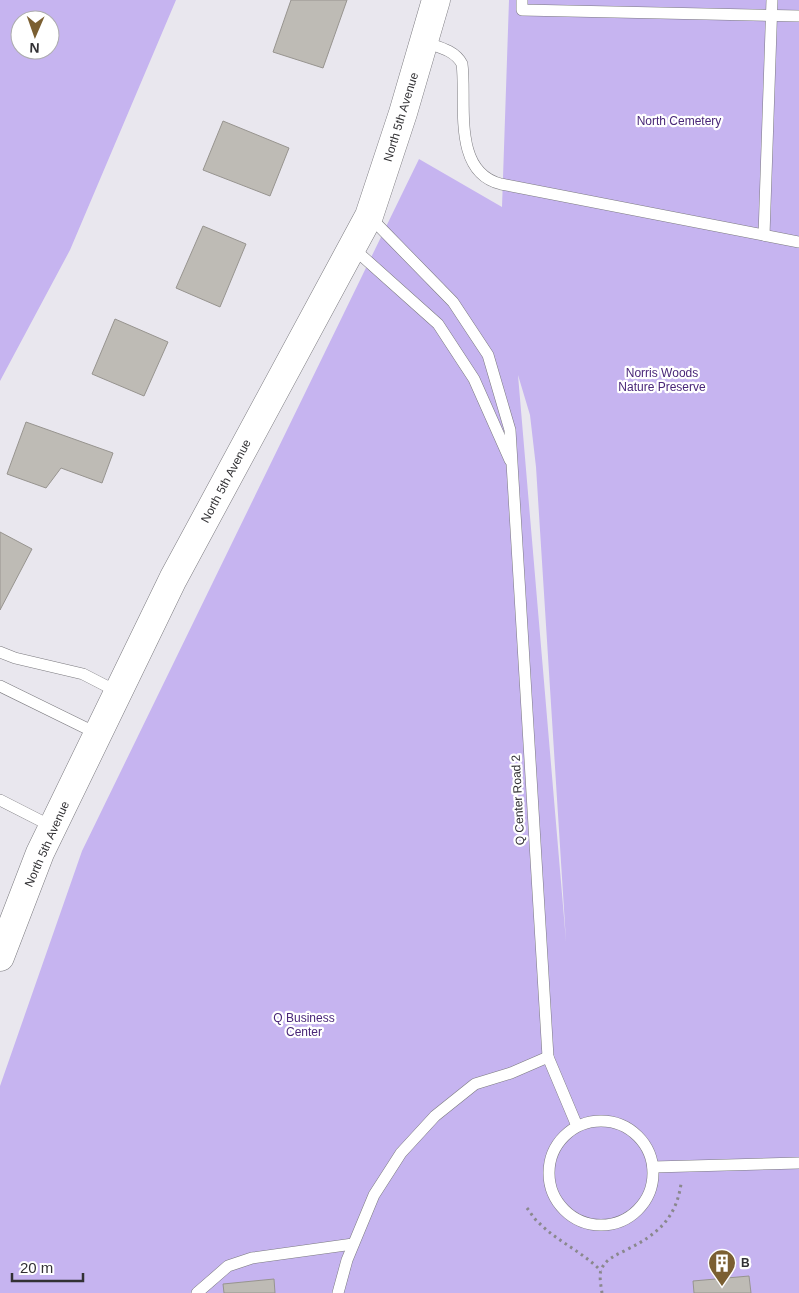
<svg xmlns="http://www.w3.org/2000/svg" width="799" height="1293" font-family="Arial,sans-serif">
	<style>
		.green { fill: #c6b4f0; fill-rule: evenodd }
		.building { fill: #bebbb5; stroke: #97948f }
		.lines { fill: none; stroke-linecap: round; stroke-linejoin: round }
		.lane-casing { stroke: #7b7a7f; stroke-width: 12 }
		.secondary-casing { stroke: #7b7a7f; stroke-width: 29 }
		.path { stroke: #8a888d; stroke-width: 3; stroke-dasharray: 2.5 4; stroke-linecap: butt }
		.lane { stroke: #fff; stroke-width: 11 }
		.secondary { stroke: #fff; stroke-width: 28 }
		.labels { text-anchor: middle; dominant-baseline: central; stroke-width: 4.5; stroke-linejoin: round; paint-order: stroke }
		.street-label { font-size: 12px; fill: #323134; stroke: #fff }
		.park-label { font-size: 12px; fill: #492778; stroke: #fff }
		.poi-label { font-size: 12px; font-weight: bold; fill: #323134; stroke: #fff; text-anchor: start }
	</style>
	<rect width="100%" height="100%" fill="#e9e7ee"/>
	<g class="green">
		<path d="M0,0H176L70,250L0,381ZM20,20H50V50H20Z"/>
		<path d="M509,0H799V1293H0V1086L82,851L419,159L502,207ZM518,375L530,415L536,467L566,941Z"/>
	</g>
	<g class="building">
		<path d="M291,0H347L323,68L273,52Z"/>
		<path d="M223,121L289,148L270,196L203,170Z"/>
		<path d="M203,226L246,244L220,307L176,288Z"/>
		<path d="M115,319L168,342L144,396L92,374Z"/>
		<path d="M26,422L113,453L102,483L61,468L46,488L7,474Z"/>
		<path d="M0,532L32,549L0,610Z"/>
		<path d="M749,1276L751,1293H694L693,1281Z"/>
		<path d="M274,1279L275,1293H224L223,1284Z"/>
	</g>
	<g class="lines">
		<g class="lane-casing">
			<g id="lane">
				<path d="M522,0V10L799,16"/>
				<path d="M424,42C438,47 455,50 462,64C467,100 451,172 501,184L799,242"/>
				<path d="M369,216L453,302L488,355L510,430L548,1057L577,1126"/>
				<path d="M764,235L772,0"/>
				<path d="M353,248L438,324L474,379L510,460"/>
				<path d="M0,652L15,658L83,674L118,692"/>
				<path d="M0,686L98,734"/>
				<path d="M0,800L53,827"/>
				<circle cx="601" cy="1173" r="52"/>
				<path d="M653,1167L799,1163"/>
				<path d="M197,1293L228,1266L252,1258L353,1244"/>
				<path d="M338,1293L347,1260L374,1195L401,1153L435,1116L475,1084L511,1073L548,1057"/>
			</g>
		</g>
		<g class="secondary-casing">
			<path id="secondary" d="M0,957L40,853L173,579L369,216L403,113L436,0"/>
		</g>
		<g class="path">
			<path d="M527,1208C531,1213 534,1219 539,1223C558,1242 583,1252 601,1271"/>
			<path d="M602,1293C601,1286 599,1276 601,1270C606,1258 617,1255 628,1249C658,1234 676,1218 681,1184"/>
		</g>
		<use href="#lane" class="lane"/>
		<use href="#secondary" class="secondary"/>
	</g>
	<defs>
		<g id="building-pin" transform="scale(1.4375)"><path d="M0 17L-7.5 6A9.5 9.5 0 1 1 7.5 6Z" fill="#7b5f32" stroke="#fff"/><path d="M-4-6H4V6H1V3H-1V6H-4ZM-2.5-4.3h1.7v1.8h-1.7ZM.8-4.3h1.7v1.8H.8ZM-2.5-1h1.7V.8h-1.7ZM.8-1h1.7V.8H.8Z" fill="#fff"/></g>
	</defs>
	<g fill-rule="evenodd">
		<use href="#building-pin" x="722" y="1263"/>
	</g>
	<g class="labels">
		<g class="street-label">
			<text transform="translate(401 117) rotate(-73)">North 5th Avenue</text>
			<text transform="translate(226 481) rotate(-62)">North 5th Avenue</text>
			<text transform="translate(518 800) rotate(-93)">Q Center Road 2</text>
			<text transform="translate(47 844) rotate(-66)">North 5th Avenue</text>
		</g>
		<g class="park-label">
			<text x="679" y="121">North Cemetery</text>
			<text x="662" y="373">Norris Woods<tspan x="662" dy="14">Nature Preserve</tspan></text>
			<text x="304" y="1018">Q Business<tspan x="304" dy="14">Center</tspan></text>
		</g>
		<g class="poi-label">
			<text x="741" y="1263">B</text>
		</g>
	</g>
	<g transform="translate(35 35) rotate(182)"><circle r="24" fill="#ffffff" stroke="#adadae"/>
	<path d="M0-4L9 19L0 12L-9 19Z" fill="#7b5f32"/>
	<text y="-8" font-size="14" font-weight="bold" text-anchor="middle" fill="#323134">N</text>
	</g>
	<path d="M12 1273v8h71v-8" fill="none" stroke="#323134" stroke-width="2.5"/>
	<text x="20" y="1273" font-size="15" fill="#323134" stroke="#ffffff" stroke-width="4" paint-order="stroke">20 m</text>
</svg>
